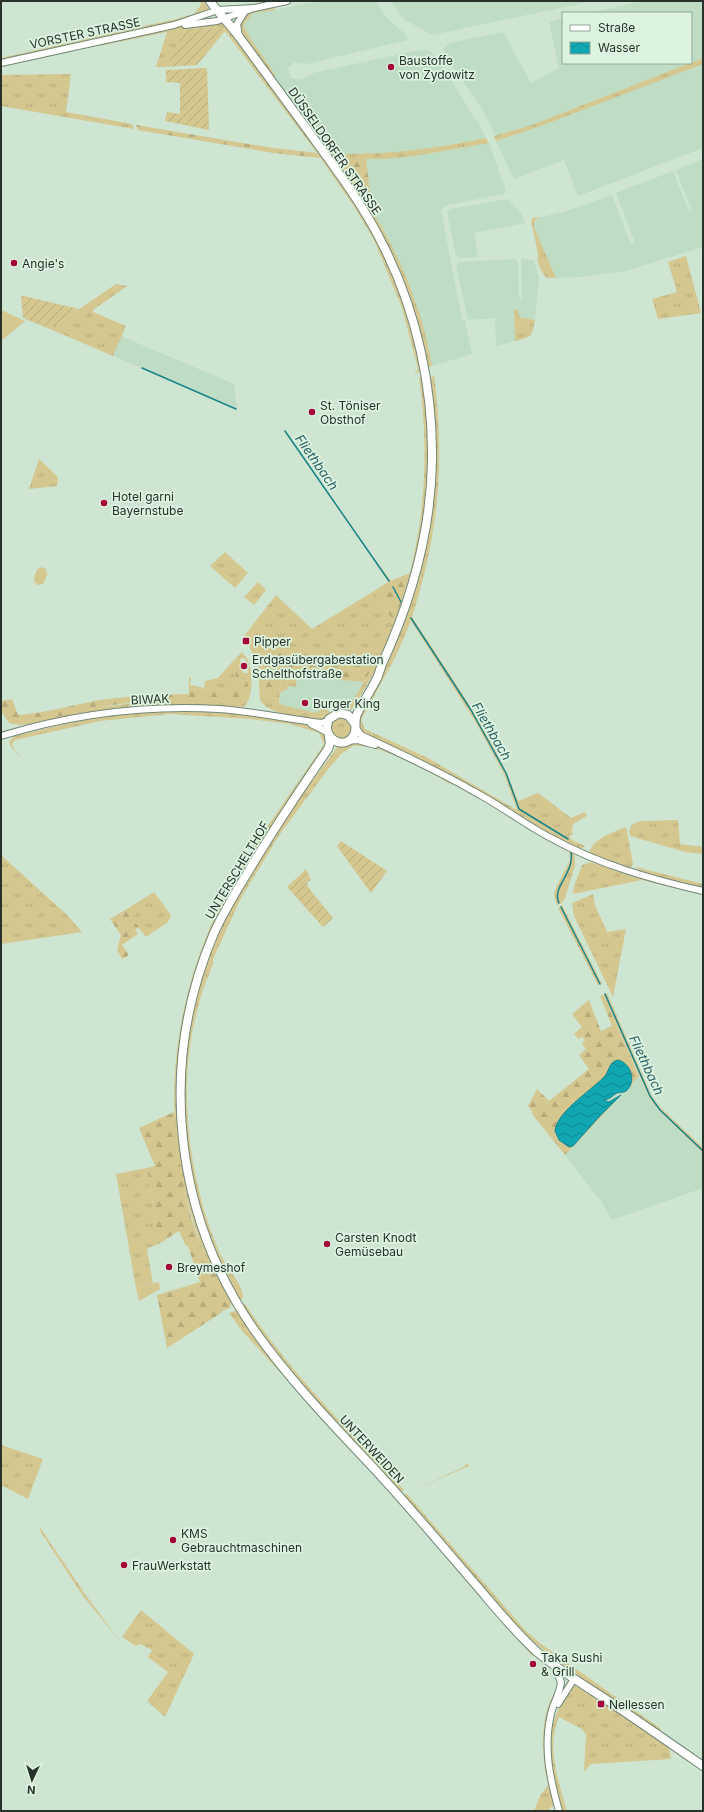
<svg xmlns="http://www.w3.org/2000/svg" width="704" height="1812" font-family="Inter,sans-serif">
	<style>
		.built { fill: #bfdcc4 }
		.grass { fill: url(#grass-tufts); fill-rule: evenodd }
		.forest { fill: url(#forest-firs) }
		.park { fill: #d5c790 }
		.garden { fill: url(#garden-furrows) }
		.water { fill: url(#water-waves); stroke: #18848a }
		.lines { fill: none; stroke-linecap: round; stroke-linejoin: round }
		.stream { stroke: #18848a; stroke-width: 1.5 }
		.minor-casing { stroke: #728776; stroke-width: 8 }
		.major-casing { stroke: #728776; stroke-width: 10 }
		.minor { stroke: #fff; stroke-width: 6 }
		.major { stroke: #fff; stroke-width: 8 }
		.poi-dot { fill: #a20437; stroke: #dbf3df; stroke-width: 1.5 }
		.labels { text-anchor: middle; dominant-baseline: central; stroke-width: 3.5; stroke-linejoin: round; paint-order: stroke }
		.street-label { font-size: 12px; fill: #29322a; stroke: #dbf3df }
		.poi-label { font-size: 12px; fill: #29322a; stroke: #dbf3df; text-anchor: start }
		.water-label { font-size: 13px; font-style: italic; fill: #2c6167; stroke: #dbf3df }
	</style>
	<defs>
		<pattern id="grass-tufts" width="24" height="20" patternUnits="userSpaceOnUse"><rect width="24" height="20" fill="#d5c790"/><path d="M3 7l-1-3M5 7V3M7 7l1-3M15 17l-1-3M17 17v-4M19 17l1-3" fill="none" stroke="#b7ab7c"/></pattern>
		<pattern id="forest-firs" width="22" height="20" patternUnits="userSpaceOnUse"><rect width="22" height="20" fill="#d5c790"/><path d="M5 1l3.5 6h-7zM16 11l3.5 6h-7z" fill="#b7ab7c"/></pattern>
		<pattern id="garden-furrows" width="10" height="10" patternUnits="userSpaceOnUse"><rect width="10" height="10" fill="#d5c790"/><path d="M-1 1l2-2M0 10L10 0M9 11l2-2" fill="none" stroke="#b7ab7c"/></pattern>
		<pattern id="water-waves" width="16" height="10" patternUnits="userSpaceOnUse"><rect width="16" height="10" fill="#10a7b3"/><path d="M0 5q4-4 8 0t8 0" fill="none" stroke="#0f8992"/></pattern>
	</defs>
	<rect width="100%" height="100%" fill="#cee5d2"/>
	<g class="built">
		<path d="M318,1H376L386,17L404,33L407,36V40L307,64L295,62L288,68L291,78L300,80L313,73L419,50L430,51L438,58L476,121L478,122L486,138L420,150L381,154H332L274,77L276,76L251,39L243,25L253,13L276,10Z"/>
		<path d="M391,1H593L432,35L402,18Z"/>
		<path d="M643,1H703V58L691,62V13H588Z"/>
		<path d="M563,18V63H690L529,126L496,136L482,109L445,55L444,48L450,43L503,32L531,83L559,68L549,22Z"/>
		<path d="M703,64V148L578,196L564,160L514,179L496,141L538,127Z"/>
		<path d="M489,143L506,190L504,194L447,205L441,210L462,320H465L472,354L432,366L423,328L410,287L386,233L372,210L366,159L415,156Z"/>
		<path d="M703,159V247L622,272L579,277L556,278L534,227L535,220L537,218L564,212L612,195L631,245L635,243L616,193L673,171L689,212L692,211L676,170Z"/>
		<path d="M508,199L522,215L525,223L474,233L478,257L462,258L456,256L447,212L450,209Z"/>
		<path d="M515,259L518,262L519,298H522L521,259L534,260L539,278L535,320L519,317L514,310L515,341L496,346L495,318L468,320L456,265L459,262Z"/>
		<path d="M121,336L234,384L237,408L113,356Z"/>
		<path d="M297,676L364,682L351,703L343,702L337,704L336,706H326L316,713L294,710L282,706L279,702L280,693L288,686L296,687Z"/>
		<path d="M639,1076L650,1099L658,1109L703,1153V1188L612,1220L603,1204L565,1155L621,1096L609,1102L603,1100L625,1091Z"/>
	</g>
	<g class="grass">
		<path d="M200,1H204L209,9L207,12L192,19L1,61V58L176,19L194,14L201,5Z"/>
		<path d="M271,7L276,10L253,13L243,25L251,39L276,76L272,78L241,31L240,28L241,18L247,13Z"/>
		<path d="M215,22L223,23L271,84L350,194L376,238L399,289L413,331L421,370L414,375L418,369L402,308L374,240L353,205L317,153L225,31L219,27L185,29L166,67H156L167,32L99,46L101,43L178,26L196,27Z"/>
		<path d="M703,58V64L538,127L496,141L494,136L529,126Z"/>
		<path d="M71,74L66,112L132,124L134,129L1,106V75Z"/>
		<path d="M486,138L489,143L415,156L385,159H338C371,205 400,253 417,307C424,326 428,346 432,366L428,367L408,298L332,159H337L332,154C385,155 435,149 486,138Z"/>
		<path d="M540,217L535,220L534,227L556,278H547C541,273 536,262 538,254L531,220L533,218Z"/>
		<path d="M686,256L701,313L658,319L652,299L677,292L668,262Z"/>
		<path d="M116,284L127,286L93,310V312L126,326L113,356L50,329Z"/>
		<path d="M518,309L519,317L535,320C532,337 532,337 515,341L514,310Z"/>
		<path d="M434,375C445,462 439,533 412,617C450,676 493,734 518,801L538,793L571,818L585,812L587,816L573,824L572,831L573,834L569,836L572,840L585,846L580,850L556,838L463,782L359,731L358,714L408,610L418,578L426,542L430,379ZM411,621L475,721L504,774L517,810L428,758L365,729L361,720L396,656Z"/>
		<path d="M419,377H422L423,381L429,440L426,512L412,577L383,657L355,705C350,713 342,713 336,706L337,704L351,703L375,664L274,654L263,695L276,705L282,679L285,675L297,676L296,687L288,686L287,689L280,693L279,702L282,705L316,713L326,706L330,713L325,720C309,720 268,715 260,700L258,665L244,636L276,595L312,629L374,591L394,622L392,586L402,601C425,527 430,453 419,377Z"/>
		<path d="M284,431H285L353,530L391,581L389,582Z"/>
		<path d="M39,459L58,477L57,486L29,489Z"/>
		<path d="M225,552L248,573L235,588L210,566Z"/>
		<path d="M258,582L266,590L254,605L244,597Z"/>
		<path d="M242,652C254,662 255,696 244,707L180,706L20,725L9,723L1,711V701L7,715L47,718L94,708L151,701L197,699L238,701C248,681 252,674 242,652Z"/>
		<path d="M233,661L238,664L235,667L236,686L233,690L189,688V677L191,678L190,685L204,688L205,681L218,678Z"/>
		<path d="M175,711C224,713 278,712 324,732L328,744L242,875L190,994L185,1017L177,1085L178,1128L185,1177L204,1243L228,1292C221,1282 214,1272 208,1261C200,1246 195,1227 190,1210C159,1105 175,992 225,896C253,843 291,794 324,744L319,733L290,724L250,719L170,714L100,721L15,740L12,744L15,750L22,758L11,747L9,742L14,736L78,721L124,714Z"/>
		<circle cx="341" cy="728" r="11"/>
		<path d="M359,742C380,749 440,769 452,785C430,772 378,743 353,746L341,754L326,772L280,834L241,898L213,959V964C208,977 202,990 199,1004C178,1076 186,1158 210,1228C214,1239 218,1251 224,1261C230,1272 243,1285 243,1298L240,1300L210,1241L187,1160L183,1067L198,984L222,923L280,825L338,746Z"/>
		<path d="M678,820L680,844L703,847V854L685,852L630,836L629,830L632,825L640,821Z"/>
		<path d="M626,827L633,864L630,869L589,853C593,838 612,833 626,827Z"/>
		<path d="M569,851L575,855V866L565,898L562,903L557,905L554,895L555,890L570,860Z"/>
		<path d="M1,855L67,915L82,932L1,944Z"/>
		<path d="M591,862L631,876L703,893V895L642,880L573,894L574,886L582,865Z"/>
		<path d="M636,867L703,884V888L640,872Z"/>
		<path d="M154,892L171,915L168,922L146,937L125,910Z"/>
		<path d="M593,894L595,905L607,932L626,929L613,997L574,916L572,903Z"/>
		<path d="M562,905L602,984L598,985L558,908Z"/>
		<path d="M607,993L652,1097L660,1107L703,1148V1153L658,1109L650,1099L603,995Z"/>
		<path d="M147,1168L159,1244L148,1248L147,1250L153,1283L136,1288L116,1174Z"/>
		<path d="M245,1304C290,1372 348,1430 404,1490L400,1492L303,1388L276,1356L243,1307Z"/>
		<path d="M238,1310L256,1341L335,1430L397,1496L508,1625L533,1652L532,1656L394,1495L242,1331L229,1313Z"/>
		<path d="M1,1445L43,1459L28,1499L1,1485Z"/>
		<path d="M468,1463L469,1466L406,1493L525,1630L541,1644L661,1729L659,1731L578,1676L522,1633L404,1498L406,1493L462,1468Z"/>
		<path d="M39,1526L85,1594L119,1640L83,1596L40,1531Z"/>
		<path d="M141,1610L194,1654L165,1717L147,1701L168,1672L148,1657L152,1650L140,1644L136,1646L122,1637Z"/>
		<path d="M574,1685L614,1709L703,1769V1771L669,1747L671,1759L591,1764L584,1772L586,1735L582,1729L559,1717C546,1749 558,1779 567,1811H562C548,1762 540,1728 574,1685Z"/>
		<path d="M555,1692L545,1748L548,1785L551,1789L555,1806H552L548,1811H534L540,1796L548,1785C542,1759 539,1715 555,1692Z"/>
	</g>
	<g class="forest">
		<path d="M136,125L273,148L317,153L321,158L273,153L138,130Z"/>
		<path d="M338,159H366L372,210Z"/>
		<path d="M410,573L402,601L392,586L401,603L394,622L374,591L388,582Z"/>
		<path d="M242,652L245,658L240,659L243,673H248C248,686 246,692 238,701C196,699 155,699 113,705C89,708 35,725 14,720C6,718 4,708 1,701L12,699L18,715C46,713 72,705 100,700C129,696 159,694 189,694V688L233,690L236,686L235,667L237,664L233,661Z"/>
		<path d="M274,653L375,664L364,682L285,675L282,679L276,705L271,704L263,695Z"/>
		<path d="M125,910L139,927L135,930L138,934L122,945L129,955L122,959L117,950L121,935L110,919Z"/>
		<path d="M603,995L639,1076L629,1087C635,1078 630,1067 622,1061H614C609,1066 609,1072 605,1077C596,1087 540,1123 559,1140C562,1143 569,1144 573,1146L598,1118L617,1100L565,1155L532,1114L533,1112L528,1106L537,1089L549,1101L589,1069L579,1055L586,1049L582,1043L585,1040L582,1037L579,1039L574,1034L582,1027L572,1014L589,1000L601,1031L612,1026L600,996Z"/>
		<path d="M174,1112C179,1162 185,1216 208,1261C215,1275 225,1287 232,1301L230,1308L222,1311L221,1313L167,1348L157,1295L200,1282L188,1246H186L179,1231L159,1244L147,1168L155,1166L139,1128Z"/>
	</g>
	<g class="park">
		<path d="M1,310L25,321L1,341Z"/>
		<path d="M41,567L46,569L47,575L43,584L37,585L34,581C34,576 36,569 41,567Z"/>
		<path d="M159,1282L160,1289L139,1301L136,1288Z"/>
	</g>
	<g class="garden">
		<path d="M219,27L225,31L197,65L166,67L185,29Z"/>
		<path d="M207,68L209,130L165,121L167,112L180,114V83L166,82V70Z"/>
		<path d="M21,296H24L79,309L50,329L23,318Z"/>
		<path d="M341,841L387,871L371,893L337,846Z"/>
		<path d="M306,869L311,880L307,882L308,887L333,918L323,927L287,887Z"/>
	</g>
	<path class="water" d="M618,1060C631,1063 637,1082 626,1091C623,1093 620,1092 617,1093C612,1096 609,1100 603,1100L609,1102L621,1095L598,1118L573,1146L569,1147L559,1140L555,1131C556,1113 590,1091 603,1078C610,1072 608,1062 618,1060Z"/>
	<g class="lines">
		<g class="stream">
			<path d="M142,368L236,409"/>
			<path d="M285,431L389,581"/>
			<path d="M393,587L401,602"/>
			<path d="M411,618L471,710L506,773L519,809L568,839"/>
			<path d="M559,903C551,887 575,874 571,851"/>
			<path d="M561,907L600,984"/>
			<path d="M605,994L650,1096L660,1110L703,1151"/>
		</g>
		<g class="minor-casing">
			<g id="minor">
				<path d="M185,25L217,21L254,8L287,1"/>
				<path d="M239,36L237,24L244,13"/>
				<path d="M1,63L174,25L218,10L254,8"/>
				<path d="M311,724L327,732"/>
				<path d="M356,728L361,735C399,753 437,770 473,791C500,805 524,824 551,838C598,864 650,879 703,891"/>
				<path d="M1,736C70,715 146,705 218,709C253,711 286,719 321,723L327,721"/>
				<path d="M347,741L358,740L375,745"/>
				<path d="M555,1666V1669L561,1682C560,1694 553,1703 551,1714C543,1748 550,1779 559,1811"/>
				<path d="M558,1704L574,1679"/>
			</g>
		</g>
		<g class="major-casing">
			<g id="major">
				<path d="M210,1C219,14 231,25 240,38C263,69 286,101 309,132C336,169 364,206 384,247C417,313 433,388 432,460C431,532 412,599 382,664C380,669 379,675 376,680C370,692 363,702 357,714C354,721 357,728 354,735C344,752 320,738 329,719L339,713L348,715L355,724"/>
				<path d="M329,737L330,743L328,749C299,791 271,833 245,877C234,895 223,913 214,933C158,1064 173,1214 255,1331C292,1383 337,1429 380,1475C413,1511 444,1548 476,1585C495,1607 514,1631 536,1651C557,1669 581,1683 604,1698C637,1720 670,1743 703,1766"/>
			</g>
		</g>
		<use href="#minor" class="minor"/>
		<use href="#major" class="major"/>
	</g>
	<g class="poi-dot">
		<circle cx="391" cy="67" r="4"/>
		<circle cx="14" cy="263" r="4"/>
		<circle cx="312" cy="412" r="4"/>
		<circle cx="104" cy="503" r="4"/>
		<rect x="242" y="637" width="8" height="8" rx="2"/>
		<circle cx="244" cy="666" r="4"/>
		<circle cx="305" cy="703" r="4"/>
		<circle cx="327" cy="1244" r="4"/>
		<circle cx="169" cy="1267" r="4"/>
		<circle cx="173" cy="1540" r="4"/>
		<circle cx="124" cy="1565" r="4"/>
		<circle cx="533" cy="1664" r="4"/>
		<rect x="597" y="1700" width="8" height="8" rx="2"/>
	</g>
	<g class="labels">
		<g class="street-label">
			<text transform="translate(85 33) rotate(-12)">VORSTER STRASSE</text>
			<text transform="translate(335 151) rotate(55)">DÜSSELDORFER STRASSE</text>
			<text transform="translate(150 699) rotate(-3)">BIWAK</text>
			<text transform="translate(237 870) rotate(-59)">UNTERSCHELTHOF</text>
			<text transform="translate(372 1449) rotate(47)">UNTERWEIDEN</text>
		</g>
		<g class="poi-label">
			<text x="399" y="60">Baustoffe<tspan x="399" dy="14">von Zydowitz</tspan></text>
			<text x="22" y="263">Angie's</text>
			<text x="320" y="405">St. Töniser<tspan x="320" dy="14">Obsthof</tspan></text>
			<text x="112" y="496">Hotel garni<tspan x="112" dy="14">Bayernstube</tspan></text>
			<text x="254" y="641">Pipper</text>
			<text x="252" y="659">Erdgasübergabestation<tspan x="252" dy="14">Schelthofstraße</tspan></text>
			<text x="313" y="703">Burger King</text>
			<text x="335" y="1237">Carsten Knodt<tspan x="335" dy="14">Gemüsebau</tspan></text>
			<text x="177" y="1267">Breymeshof</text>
			<text x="181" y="1533">KMS<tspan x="181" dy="14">Gebrauchtmaschinen</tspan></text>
			<text x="132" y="1565">FrauWerkstatt</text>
			<text x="541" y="1657">Taka Sushi<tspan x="541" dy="14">&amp; Grill</tspan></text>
			<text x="609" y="1704">Nellessen</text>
		</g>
		<g class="water-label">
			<text transform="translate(317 462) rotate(55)">Fliethbach</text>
			<text transform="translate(492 731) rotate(60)">Fliethbach</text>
			<text transform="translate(647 1065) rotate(65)">Fliethbach</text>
		</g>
	</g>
	<rect width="704" height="1812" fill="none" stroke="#29322a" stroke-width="4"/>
	<rect x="562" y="12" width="130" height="52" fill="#dbf3df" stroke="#94a697"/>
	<rect x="570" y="25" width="20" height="6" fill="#ffffff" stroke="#94a697"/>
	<text x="598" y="32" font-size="12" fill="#29322a">Straße</text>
	<rect x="570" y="42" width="20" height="12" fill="url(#water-waves)" stroke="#94a697"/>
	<text x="598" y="52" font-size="12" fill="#29322a">Wasser</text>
	<g transform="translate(32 1780) rotate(184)" stroke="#dbf3df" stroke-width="3" paint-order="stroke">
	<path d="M0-3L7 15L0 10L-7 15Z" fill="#29322a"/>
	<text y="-6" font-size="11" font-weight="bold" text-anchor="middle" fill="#29322a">N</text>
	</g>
</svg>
